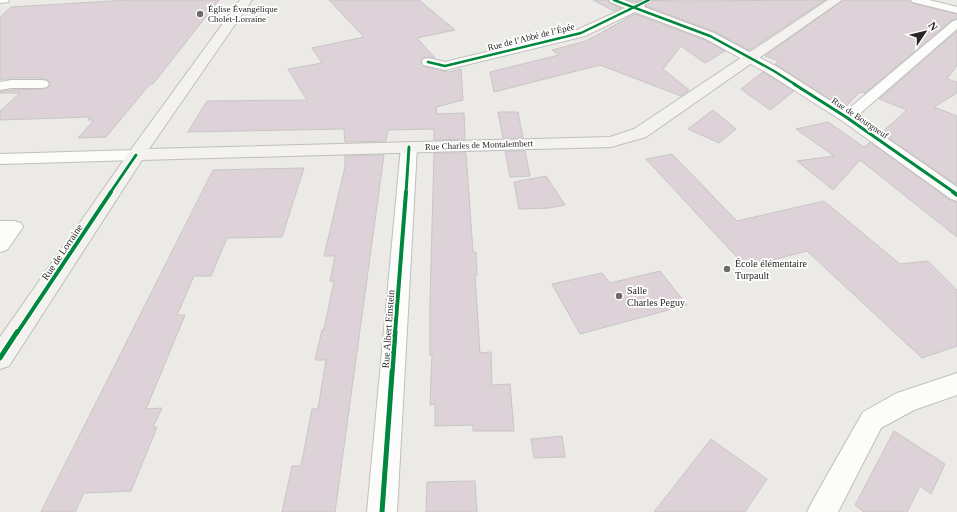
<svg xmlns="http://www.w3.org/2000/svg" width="957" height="512" font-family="'Times New Roman',serif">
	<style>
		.building { fill: #ddd2d7; stroke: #c8c6c5 }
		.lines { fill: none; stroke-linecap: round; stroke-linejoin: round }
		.minor-casing { stroke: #c0bfbc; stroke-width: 2 }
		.tertiary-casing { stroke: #c0bfbc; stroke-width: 2 }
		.secondary-casing { stroke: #c0bfbc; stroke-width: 2 }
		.minor { fill: #fcfcfb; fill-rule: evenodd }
		.tertiary { fill: #fcfcfb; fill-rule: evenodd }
		.secondary { fill: #f4f2ef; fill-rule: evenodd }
		.cycleway-far3-casing { stroke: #fff; stroke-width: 4 }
		.cycleway-far2-casing { stroke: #fff; stroke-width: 5 }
		.cycleway-far1-casing { stroke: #fff; stroke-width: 6 }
		.cycleway-casing { stroke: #fff; stroke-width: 8 }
		.cycleway-far3 { stroke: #00873e; stroke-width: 2.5 }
		.cycleway-far2 { stroke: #00873e; stroke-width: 3 }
		.cycleway-far1 { stroke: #00873e; stroke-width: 4 }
		.cycleway { stroke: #00873e; stroke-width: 5 }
		.poi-dot { fill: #6c6b67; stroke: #fff; stroke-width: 1.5 }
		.labels { text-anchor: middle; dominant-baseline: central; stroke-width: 3.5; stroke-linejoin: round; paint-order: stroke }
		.far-poi-label { font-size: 9px; fill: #272623; stroke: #fff; text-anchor: start }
		.far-street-label { font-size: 9px; fill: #272623; stroke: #fff }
		.street-label { font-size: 10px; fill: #272623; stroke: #fff }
		.poi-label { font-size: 10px; fill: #272623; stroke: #fff; text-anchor: start }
	</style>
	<rect width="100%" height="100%" fill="#ebeae6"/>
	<g class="building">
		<path d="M128,0H219L153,84H150L106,137L78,138L94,120H88L91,117L0,120V111L20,93H0V91L11,90L42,89L47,88L50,85L48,80L42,78H11L0,80V17L11,7Z"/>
		<path d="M329,0H419L455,30L417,38L435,58L428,57L423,58L421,62L423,66L448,72L461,69L463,100L436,107L437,114L464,113L465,139L434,140V129L388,130L386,141L345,142L344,129L188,132L207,101L307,100L288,69L322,63L312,48L364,37Z"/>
		<path d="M593,0H608L609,3L621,8L614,11Z"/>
		<path d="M628,0L688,1L825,0L749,50L715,32L646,6L644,2L640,1L634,2Z"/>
		<path d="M843,0H910L912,3L957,14V19L952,20L865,93L861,92L858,94L844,108L775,64L779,61L765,56Z"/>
		<path d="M635,14L705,40L725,51L705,63L681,46L663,69L689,90L681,96L600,65L494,92L490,72L559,55L552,50L586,41Z"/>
		<path d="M957,31V65L947,79L957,82V93L934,107L957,116V185L881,133L907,110L879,99Z"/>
		<path d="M763,72L794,91L770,110L741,89Z"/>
		<path d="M713,110L736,129L719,143L688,129Z"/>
		<path d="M498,112H518L523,138H503Z"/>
		<path d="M828,122L864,147L870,142L950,200L957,202V237L860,160L833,190L797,161L834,156L796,129Z"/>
		<path d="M505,151H525L530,176L510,177Z"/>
		<path d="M434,153H466L473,252H476L477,275H475L480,353L491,352L492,385L510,384L514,431H473V425L435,426V404L430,405L432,355H430V301Z"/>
		<path d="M672,154L737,221L824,201L900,264L928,261L957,290V346L922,358L807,251L746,267L646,159Z"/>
		<path d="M384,155L335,512H282L292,466H301L312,409H318L326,360H315L322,330L324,329L334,281H330L335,256H324L345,167V156Z"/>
		<path d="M304,168L282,237L227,238L211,276H194L177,315H185L146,409L162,408L153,427H157L131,491L84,493L75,512H41L213,170Z"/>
		<path d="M546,176L565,205L549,208L519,209L514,182Z"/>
		<path d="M660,271L687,305L580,334L552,284L602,273L610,283Z"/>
		<path d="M894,431L945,464L931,494L920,486L907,512H864L855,505Z"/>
		<path d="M562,436L565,457L534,458L531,439Z"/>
		<path d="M711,439L767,479L745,512H654Z"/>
		<path d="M475,481L477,512H426L427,482Z"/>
	</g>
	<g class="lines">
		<g class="minor-casing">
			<g id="minor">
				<path d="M0,0H9L8,2L0,3Z"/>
				<path d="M609,0H624L634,4L640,2L644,3L645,5L644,7L714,33L779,68L846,111L953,21L957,20V29L856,117L957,187V201L951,199L841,120L769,74L706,39L635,12L585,36L445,70L423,65L422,62L423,59L428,58L445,62L577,30L625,8L610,2Z"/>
				<path d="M911,0H929L957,7V13L912,2Z"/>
				<path d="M11,80H42L47,81L49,84L47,87L42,88H11L0,90V82Z"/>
				<path d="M409,142L415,144L417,147L397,512H367L401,147L403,144Z"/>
				<path d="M0,221H14L21,223L23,227L7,250L0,252Z"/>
				<path d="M957,373V395L914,410L881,428L838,512H807L812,502L863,412L897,393Z"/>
			</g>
		</g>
		<g class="tertiary-casing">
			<path id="tertiary" d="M136,150L142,151L145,155L142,159L136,160L0,164V154Z"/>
		</g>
		<g class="secondary-casing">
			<path id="secondary" d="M240,0H252L149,149L610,137L634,129L828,0H842L646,137L611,147L142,160L9,366L0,369V337L130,151Z"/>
		</g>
		<use href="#minor" class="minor"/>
		<use href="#tertiary" class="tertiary"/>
		<use href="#secondary" class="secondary"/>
		<g class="cycleway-far3-casing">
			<g id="cycleway-far3">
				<path d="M614,0L710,36L774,71L796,85"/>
				<path d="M428,62L445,66L581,33L649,0"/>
			</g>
		</g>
		<g class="cycleway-far2-casing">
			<g id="cycleway-far2">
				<path d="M794,84L846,117L955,193"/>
				<path d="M110,193L136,155"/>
				<path d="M406,193L409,147"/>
			</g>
		</g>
		<g class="cycleway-far1-casing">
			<g id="cycleway-far1">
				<path d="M953,192L957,195"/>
				<path d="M17,333L111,192"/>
				<path d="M395,333L406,192"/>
			</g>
		</g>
		<g class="cycleway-casing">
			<g id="cycleway">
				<path d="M0,358L17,332"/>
				<path d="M382,512L395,332"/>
			</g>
		</g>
		<use href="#cycleway-far3" class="cycleway-far3"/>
		<use href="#cycleway-far2" class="cycleway-far2"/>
		<use href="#cycleway-far1" class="cycleway-far1"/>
		<use href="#cycleway" class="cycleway"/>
	</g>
	<g class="poi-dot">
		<circle cx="200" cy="14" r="4"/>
		<circle cx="727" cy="269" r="4"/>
		<circle cx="619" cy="296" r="4"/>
	</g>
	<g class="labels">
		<g class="far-poi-label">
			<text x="208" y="9">Église Évangélique<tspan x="208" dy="10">Cholet-Lorraine</tspan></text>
		</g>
		<g class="far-street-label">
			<text transform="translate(531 37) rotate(-14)">Rue de l’Abbé de l’Épée</text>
			<text transform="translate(860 118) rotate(34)">Rue de Bourgneuf</text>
			<text transform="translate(479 145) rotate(-2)">Rue Charles de Montalembert</text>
		</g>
		<g class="street-label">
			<text transform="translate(62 252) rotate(-56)">Rue de Lorraine</text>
			<text transform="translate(388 329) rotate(-86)">Rue Albert Einstein</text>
		</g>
		<g class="poi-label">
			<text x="735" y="263">École élémentaire<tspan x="735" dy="12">Turpault</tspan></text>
			<text x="627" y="290">Salle<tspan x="627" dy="12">Charles Peguy</tspan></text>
		</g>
	</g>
	<g transform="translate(925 32) rotate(55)" stroke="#ffffff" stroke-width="3" paint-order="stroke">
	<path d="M0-3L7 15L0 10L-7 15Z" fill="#272623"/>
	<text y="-6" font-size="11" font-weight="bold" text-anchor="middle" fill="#272623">N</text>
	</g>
</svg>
